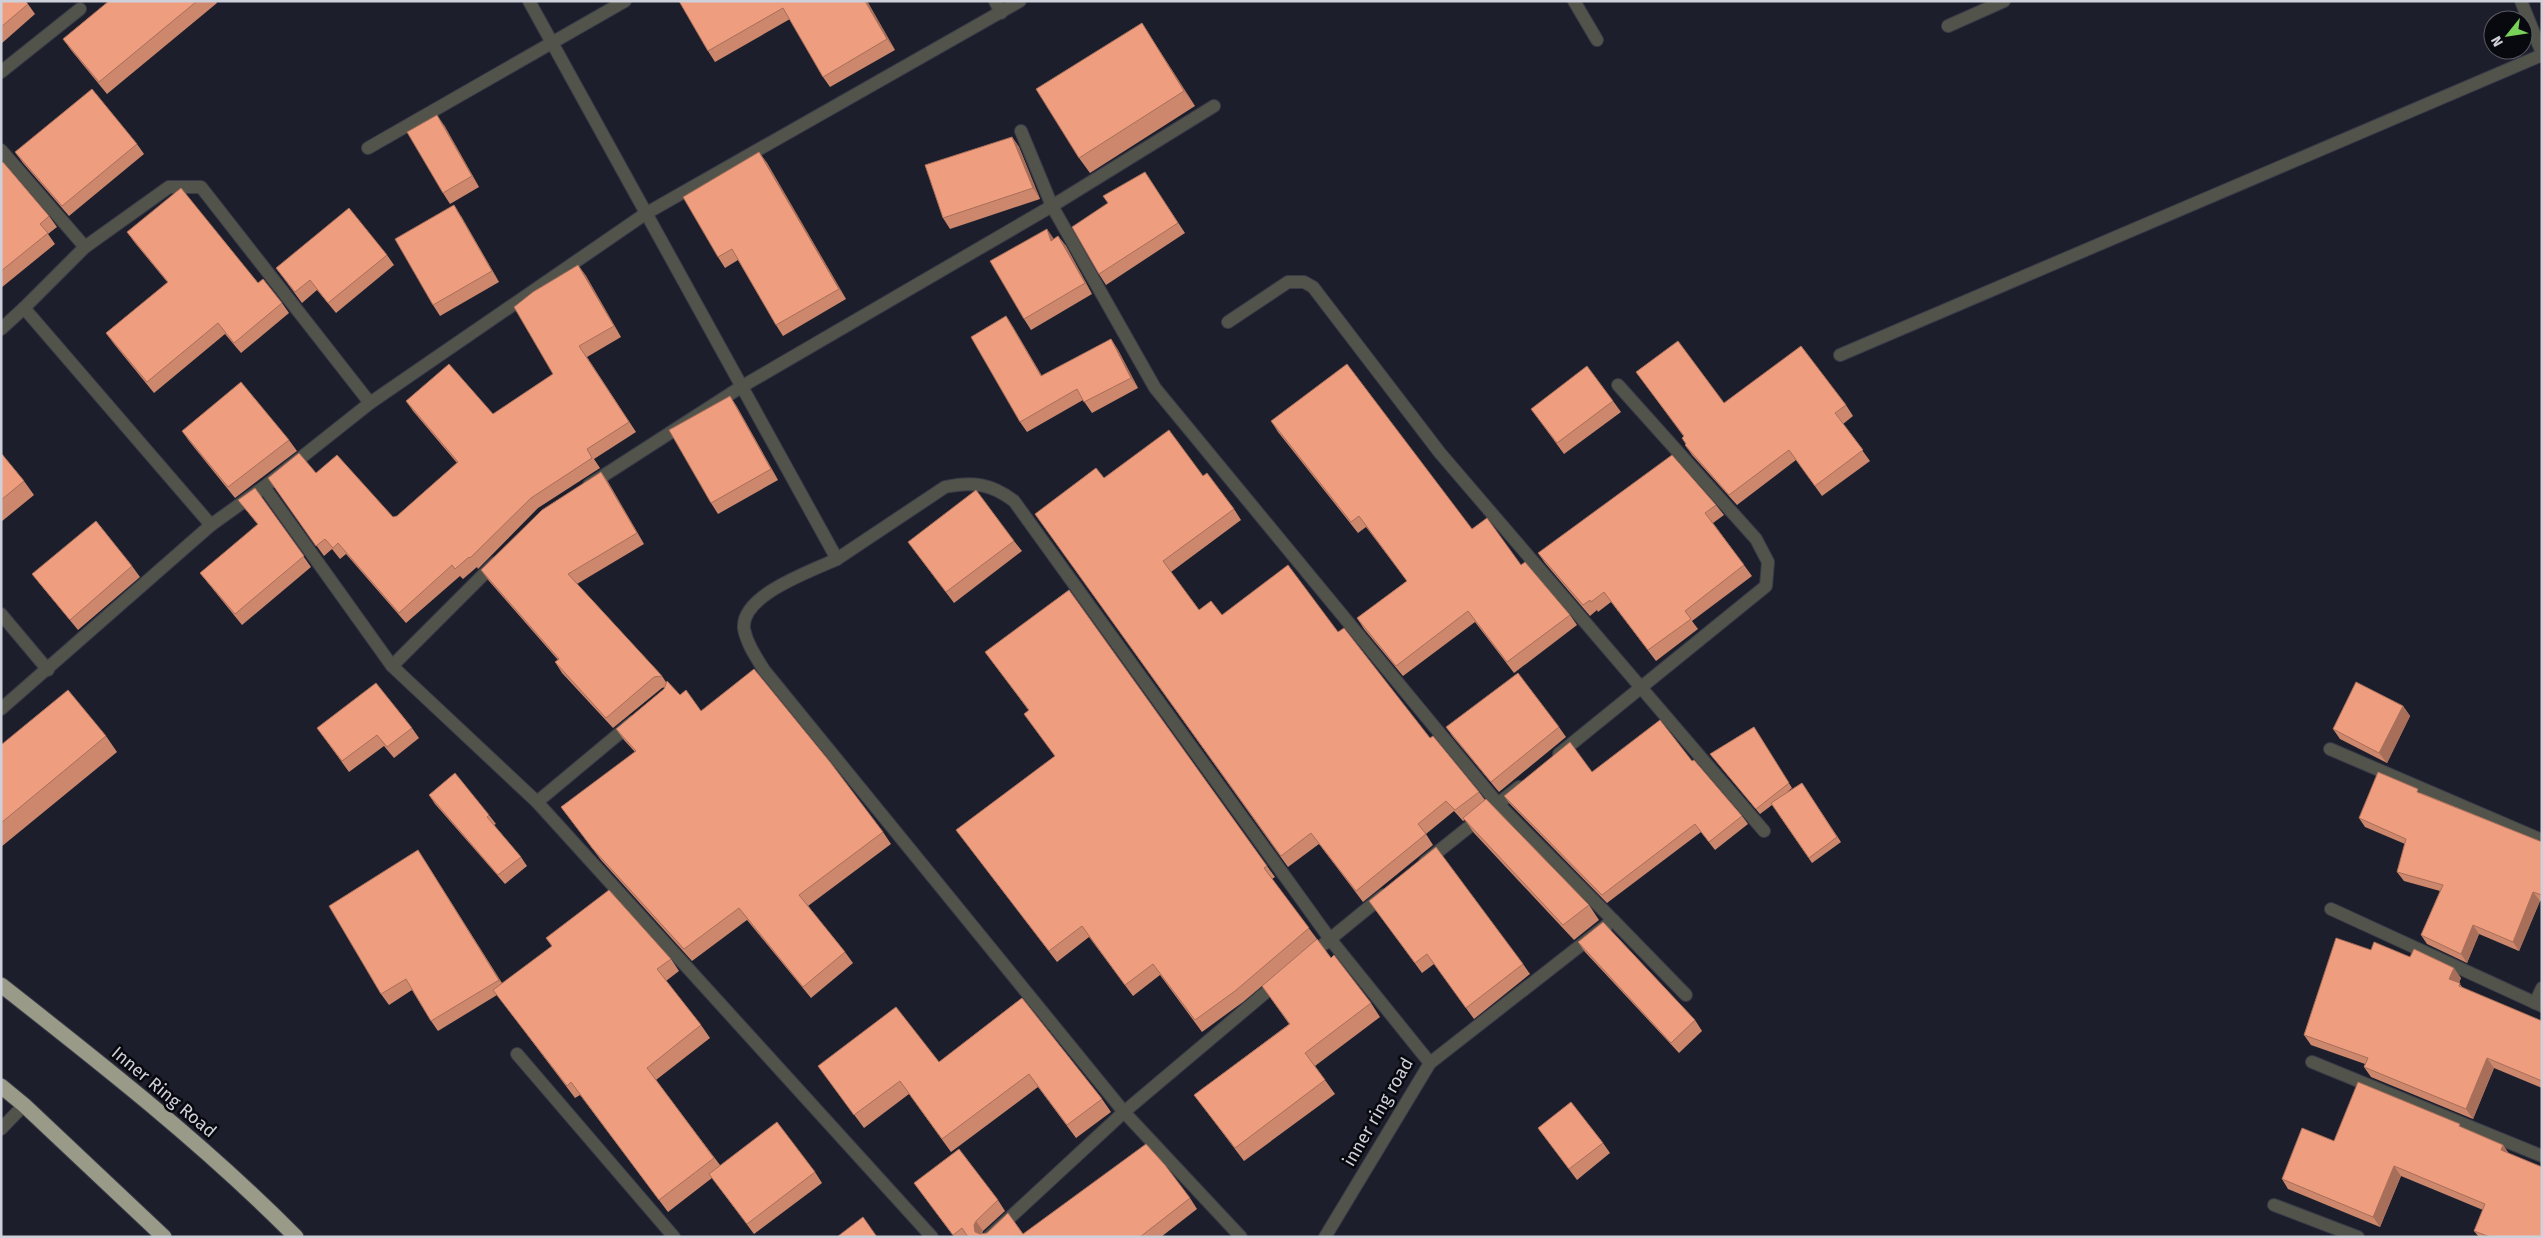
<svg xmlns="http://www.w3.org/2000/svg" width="2543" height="1238" font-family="'Fira Sans',sans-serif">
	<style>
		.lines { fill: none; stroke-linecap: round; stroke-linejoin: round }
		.minor-casing { stroke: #393b48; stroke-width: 14 }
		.highway-casing { stroke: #393b48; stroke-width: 17 }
		.minor { stroke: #52534b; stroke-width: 12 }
		.highway { stroke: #999a88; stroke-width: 15 }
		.wall { fill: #cd876d }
		.shaded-wall { fill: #a76e59 }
		.building { fill: #ee9d7f; stroke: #a76e59 }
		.labels { text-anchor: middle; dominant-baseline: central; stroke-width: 5; stroke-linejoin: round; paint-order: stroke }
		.street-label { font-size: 18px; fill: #cfd1da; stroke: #08090e }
	</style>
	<rect width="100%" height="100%" fill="#1c1e2c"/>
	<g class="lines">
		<g class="minor-casing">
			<g id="minor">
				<path d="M529,1L837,559L945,487C973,481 992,484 1014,501L1330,939L1430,1063L1325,1237"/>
				<path d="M995,1L1001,13"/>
				<path d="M1574,1L1597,40"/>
				<path d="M2521,1L2542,53"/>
				<path d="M1948,26L2004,1"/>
				<path d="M1,72L80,9"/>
				<path d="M1021,131L1052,206L1155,388L1498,804L1613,920L1430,1063"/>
				<path d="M368,148L625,1"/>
				<path d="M1,150L85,247"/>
				<path d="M24,308L85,247L169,187H201L370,403"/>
				<path d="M1228,322L1288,282H1304L1313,287L1440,453L1764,831"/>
				<path d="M1,329L24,308L211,525"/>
				<path d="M1840,355L2542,55"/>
				<path d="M589,485L741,387L1052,206L1214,106"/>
				<path d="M264,487L392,666"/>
				<path d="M837,559C812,571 740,595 744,629C747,644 756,657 764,670L1124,1112L1241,1237"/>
				<path d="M495,563L392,666L537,802L932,1237"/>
				<path d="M1,614L48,670"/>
				<path d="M1,709L211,525L264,487L370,403L645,214L1020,1"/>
				<path d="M2330,749L2542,840"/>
				<path d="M1559,754L1766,586L1768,562L1756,539L1618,385"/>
				<path d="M537,802L633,722"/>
				<path d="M1425,862L1519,787"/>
				<path d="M2331,909L2542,1006"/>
				<path d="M1613,920L1686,995"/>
				<path d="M1324,944L1384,895"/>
				<path d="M2535,1003L2542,988"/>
				<path d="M517,1054L674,1237"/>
				<path d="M2312,1062L2542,1156"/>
				<path d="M1,1129L24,1105"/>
				<path d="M2274,1205L2358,1237"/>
				<path d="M989,1237L1124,1112L1278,982"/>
			</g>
		</g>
		<g class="highway-casing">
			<g id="highway">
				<path d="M1,985C103,1065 205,1145 296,1237"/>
				<path d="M1,1086L24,1105L164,1237"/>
			</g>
		</g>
		<use href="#minor" class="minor"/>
		<use href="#highway" class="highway"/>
	</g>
	<g class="wall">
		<path d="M1,1L28,4L35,14L1,44Z"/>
		<path d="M109,1H216L217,3L107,94L71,50L63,39Z"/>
		<path d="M679,1H867L895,50L830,87L823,77L790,19L715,62L708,51Z"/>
		<path d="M1142,23L1152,39L1195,106L1090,173L1079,158Z"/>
		<path d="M444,125L479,187L450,204L443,193Z"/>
		<path d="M1012,137L1019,147L1040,199L950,229L943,218Z"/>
		<path d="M137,144L144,154L69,216L23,163L15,152Z"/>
		<path d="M759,152L767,163L846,299L783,336L776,325L738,260L725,268L718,257Z"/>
		<path d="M1,164L49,216L57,227L48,234L55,244L1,288Z"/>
		<path d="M1152,183L1185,233L1106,285L1099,274Z"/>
		<path d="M461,216L499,282L440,316L433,305Z"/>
		<path d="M127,232L258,283L282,303L289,313L241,353L225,334L154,393L114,344L106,333L168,283L135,243Z"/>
		<path d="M1058,236L1066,246L1092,294L1031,330L1024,319L1054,239Z"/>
		<path d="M387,255L394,265L336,313L317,290L302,303L276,268Z"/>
		<path d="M578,265L586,276L621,337L587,357L636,432L594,459L600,468L538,508L478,569L477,567L463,579L460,576L406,623L346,554L340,559L332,549L324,556L268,478L316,473L393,517L397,516L457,463L413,411L406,401L493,414L553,374Z"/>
		<path d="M1006,316L1013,327L1042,376L1111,339L1118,350L1138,388L1092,413L1083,400L1027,432L1020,422Z"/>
		<path d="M1636,372L1724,403L1846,405L1853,416L1843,424L1870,461L1822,496L1796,460L1737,505L1692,455L1685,445L1686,444L1684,437Z"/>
		<path d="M730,396L737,407L778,480L718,514L711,503Z"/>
		<path d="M1613,401L1621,412L1564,454L1531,409Z"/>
		<path d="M1271,421L1472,529L1521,565L1570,615L1577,625L1514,673L1475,622L1403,676L1364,629L1357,618L1407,581L1366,527L1358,533L1278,432Z"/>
		<path d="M182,431L289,440L297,451L235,498L189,441Z"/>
		<path d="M1,453L24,481L34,495L1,522Z"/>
		<path d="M601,472L608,482L644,544L577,584L662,676L666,682L680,695L701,711L883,832L891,844L808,906L845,952L853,963L811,998L747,920L692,961L601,860L561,807L635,752L624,740L616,729L664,689L665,687L662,688L613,728L562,673L555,662L558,660L489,581L481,570Z"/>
		<path d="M1203,476L1234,509L1241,520L1171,572L1199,610L1222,615L1338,632L1430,738L1479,792L1485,800L1589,905L1599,920L1574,940L1474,833L1465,820L1463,821L1454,811L1426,834L1433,845L1363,902L1319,844L1288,867L1035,514L1104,478Z"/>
		<path d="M255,488L311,567L242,625L208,583L200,573L258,525L238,500Z"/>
		<path d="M1716,505L1724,515L1713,523L1752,576L1692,621L1698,629L1656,661L1611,602L1598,612L1597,610L1590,616L1545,563L1538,553Z"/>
		<path d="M1014,541L1022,551L954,603L908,542Z"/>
		<path d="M132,566L140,577L78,630L40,584L32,574Z"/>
		<path d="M985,652L1267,866L1275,877L1272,879L1317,939L1331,958L1371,1003L1380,1017L1315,1066L1335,1094L1244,1161L1194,1095L1289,1024L1262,986L1243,1002L1202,1032L1160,975L1133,996L1089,937L1057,962L956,830L1055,756L1024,714L1029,711Z"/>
		<path d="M2403,706L2410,716L2387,763L2340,739L2333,729Z"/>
		<path d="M1446,727H1559L1566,737L1499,792L1453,737Z"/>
		<path d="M1754,727L1792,788L1787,792L1802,783L1841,842L1812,863L1772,805L1760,814L1710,754Z"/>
		<path d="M317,728H412L419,738L394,758L384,746L349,772Z"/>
		<path d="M106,736L117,752L1,847V745Z"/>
		<path d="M1692,761L1742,816L1748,824L1715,850L1701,832L1607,903L1510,804L1504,796L1592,772Z"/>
		<path d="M2421,793L2542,842V901H2540L2519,951L2479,934L2467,963L2427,944L2421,935L2440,891L2404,881L2397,872L2405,844L2365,827L2359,818Z"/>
		<path d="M429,795L489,815L496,824L494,825L521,857L527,866L505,884L435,804Z"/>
		<path d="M425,861L502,983L671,959L679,971L666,981L701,1025L710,1038L656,1080L720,1165L815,1172L822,1183L754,1234L712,1178L668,1212L580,1095L575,1098L497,995L438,1031L431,1021L412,990L389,1005L381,994Z"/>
		<path d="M1369,901L1523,964L1530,974L1474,1019L1434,964L1422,973Z"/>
		<path d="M1578,942L1695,1020L1702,1031L1679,1053L1585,952Z"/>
		<path d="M2371,950L2410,957L2461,978L2459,983L2463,988L2542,1021V1088L2494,1068L2473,1119L2371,1077L2364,1067L2365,1064L2311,1045L2304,1035Z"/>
		<path d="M1022,998L1102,1099L1111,1112L1076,1138L1038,1087L951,1152L909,1094L864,1128L818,1066L939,1062Z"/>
		<path d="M1538,1128L1603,1143L1610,1153L1577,1180Z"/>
		<path d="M2462,1128L2503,1145L2509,1154L2542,1237H2479L2474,1231L2483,1210L2401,1176L2380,1227L2288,1189L2282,1179L2334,1141Z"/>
		<path d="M914,1183L998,1200L1005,1211L983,1231L982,1234H1023L1190,1198L1197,1209L1161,1237H954Z"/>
	</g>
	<g class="shaded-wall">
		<path d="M865,1H867L895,50L887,39Z"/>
		<path d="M1142,23L1152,39L1195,106L1184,91Z"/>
		<path d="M437,115L444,125L479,187L472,176Z"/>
		<path d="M1012,137L1019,147L1040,199L1033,188Z"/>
		<path d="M759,152L767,163L846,299L839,289Z"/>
		<path d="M454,205L461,216L499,282L492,271Z"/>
		<path d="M1047,229L1054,239L1051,241Z"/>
		<path d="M1058,236L1066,246L1092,294L1085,283Z"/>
		<path d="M578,265L586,276L621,337L614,326Z"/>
		<path d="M1006,316L1013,327L1048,387L1041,376Z"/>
		<path d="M1111,339L1118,350L1138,388L1131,378Z"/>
		<path d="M730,396L737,407L778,480L771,469Z"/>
		<path d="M601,472L608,482L644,544L637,533Z"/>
		<path d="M2403,706L2410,716L2387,763L2379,753Z"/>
		<path d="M418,850L425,861L506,990L499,980Z"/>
		<path d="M2533,892L2540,901L2519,951L2513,942Z"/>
		<path d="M2473,925L2479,934L2467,963L2461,954Z"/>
		<path d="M2454,968L2461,978L2456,989L2449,979Z"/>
		<path d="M2487,1058L2494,1068L2473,1119L2466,1109Z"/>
		<path d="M2503,1145L2510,1155L2501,1150Z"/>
		<path d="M2394,1166L2401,1176L2380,1227L2373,1217Z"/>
		<path d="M976,1221L983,1231L981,1235L975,1232L974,1225Z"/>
	</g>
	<g class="building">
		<path d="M1,1H25L28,4L1,27Z"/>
		<path d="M109,1H197L99,82L63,39Z"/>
		<path d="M679,1H865L887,39L823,77L783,8L708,51Z"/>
		<path d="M1142,23L1184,91L1079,158L1036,89Z"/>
		<path d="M92,89L137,144L62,206L15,152Z"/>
		<path d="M437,115L472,176L443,193L407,132Z"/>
		<path d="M1012,137L1033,188L943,218L925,165Z"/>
		<path d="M759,152L839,289L776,325L732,249L718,257L683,197Z"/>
		<path d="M3,162L49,216L40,224L48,233L1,271V164Z"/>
		<path d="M1145,172L1178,223L1099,274L1072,227L1108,203L1103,196Z"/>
		<path d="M181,188L258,283L263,279L282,303L234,343L218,323L147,382L106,333L168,282L127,232Z"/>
		<path d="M454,205L492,271L433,305L395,239Z"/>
		<path d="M349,208L387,255L328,303L310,280L295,292L276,268Z"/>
		<path d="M1047,229L1051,241L1058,236L1085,283L1024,319L990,261Z"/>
		<path d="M578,265L614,326L579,346L629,422L587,449L592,458L531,498L470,558L469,557L455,569L452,565L399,613L338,543L333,548L325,539L316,546L268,478L299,453L316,473L337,455L393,517L397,516L458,462L406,401L449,364L493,414L553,374L514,307L533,292Z"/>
		<path d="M1006,316L1041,376L1111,339L1131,378L1084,402L1077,389L1020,422L971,337Z"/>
		<path d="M1678,341L1724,403L1801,346L1846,405L1835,413L1863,450L1815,486L1789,450L1729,495L1685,445L1686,444L1682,438L1684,436L1636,372Z"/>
		<path d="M1347,364L1472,529L1487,518L1521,565L1525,562L1570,615L1507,662L1468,611L1396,666L1357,618L1407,581L1359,516L1351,522L1271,421Z"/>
		<path d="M1587,366L1613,401L1557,443L1531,409Z"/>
		<path d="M241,382L289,440L228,487L182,431Z"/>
		<path d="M730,396L771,469L711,503L669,430Z"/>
		<path d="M1169,430L1203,476L1207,473L1234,509L1163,561L1199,610L1211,601L1222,615L1288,565L1338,632L1344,628L1430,738L1433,736L1479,792L1455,810L1446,801L1418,824L1426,834L1356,891L1311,833L1281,856L1035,514L1096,468L1104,478Z"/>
		<path d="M1,453L24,481L1,500Z"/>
		<path d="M1672,455L1716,505L1705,513L1744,565L1685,611L1691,619L1648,650L1604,592L1591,602L1590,600L1583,605L1538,553Z"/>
		<path d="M601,472L637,533L568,574L662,676L654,677L606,718L555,662L559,659L481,570L542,510Z"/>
		<path d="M255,488L304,556L235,614L200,573L258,524L238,500Z"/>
		<path d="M976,490L1014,541L946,592L908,542Z"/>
		<path d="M96,521L132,566L70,620L32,574Z"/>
		<path d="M1069,590L1267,866L1264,868L1309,928L1235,991L1195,1020L1153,964L1125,985L1082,926L1049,951L956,830L1055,756L1024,714L1029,710L985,652Z"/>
		<path d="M754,669L830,762L883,832L799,895L845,952L803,987L739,908L684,949L593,849L561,807L636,751L616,729L664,689L667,681L680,695L686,690L701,711Z"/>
		<path d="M1518,673L1559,727L1491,782L1446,727Z"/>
		<path d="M2356,682L2403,706L2379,753L2333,729Z"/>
		<path d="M376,683L412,728L387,747L377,735L342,761L317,728Z"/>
		<path d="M68,690L106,736L1,823V745Z"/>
		<path d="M1660,720L1692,761L1694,760L1742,816L1709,842L1695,824L1602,895L1504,796L1570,742L1592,772Z"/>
		<path d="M1754,727L1789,783L1756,809L1710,754Z"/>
		<path d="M2378,772L2418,789L2417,792L2542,842V895L2533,892L2513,942L2473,925L2461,954L2421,935L2443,885L2397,872L2406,839L2359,818Z"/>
		<path d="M455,773L489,815L487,817L521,857L498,875L429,795Z"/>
		<path d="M1802,783L1837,837L1809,858L1771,803Z"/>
		<path d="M1486,799L1589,905L1563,925L1463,818Z"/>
		<path d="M1436,847L1523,964L1466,1008L1427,954L1415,963L1369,901Z"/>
		<path d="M418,850L499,980L431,1021L406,979L381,994L329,906Z"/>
		<path d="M609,890L671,959L657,969L701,1025L647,1068L714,1158L659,1200L571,1082L567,1086L493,990L552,946L546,938Z"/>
		<path d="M1603,922L1695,1020L1671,1043L1578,942Z"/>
		<path d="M2336,938L2371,950L2374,942L2410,957L2414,949L2454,968L2449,979L2460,983L2459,986L2542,1021V1081L2487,1058L2466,1109L2364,1067L2368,1058L2304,1035Z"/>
		<path d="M1317,939L1331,958L1334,955L1371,1003L1305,1053L1325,1080L1235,1148L1194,1095L1290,1024L1262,986Z"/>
		<path d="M1022,998L1102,1099L1067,1125L1029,1074L942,1139L900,1081L854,1115L818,1066L896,1007L939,1062Z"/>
		<path d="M2358,1082L2460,1124L2459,1126L2503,1145L2501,1150L2542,1167V1237H2490L2474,1231L2485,1204L2394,1166L2373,1217L2282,1179L2302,1128L2334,1141Z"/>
		<path d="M1571,1102L1603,1143L1569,1169L1538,1128Z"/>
		<path d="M777,1122L815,1172L747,1224L709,1174Z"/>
		<path d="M1146,1144L1165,1165L1190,1198L1140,1237H968L962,1228L953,1235L914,1183L959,1149L998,1200L976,1221L974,1225L975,1232L980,1234L987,1233L1008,1213L1023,1234Z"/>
		<path d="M863,1217L877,1237H837Z"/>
	</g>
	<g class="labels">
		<g class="street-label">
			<text transform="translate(164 1092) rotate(40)">Inner Ring Road</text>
			<text transform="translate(1378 1112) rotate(-60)">inner ring road</text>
		</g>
	</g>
	<rect width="2543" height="1238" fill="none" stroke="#cfd1da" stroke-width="5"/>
	<g transform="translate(2508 35) rotate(240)"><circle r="24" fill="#08090e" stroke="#585960"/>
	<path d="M0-4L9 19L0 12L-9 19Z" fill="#78d158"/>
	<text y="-8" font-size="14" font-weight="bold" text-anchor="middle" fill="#cfd1da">N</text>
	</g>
</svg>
